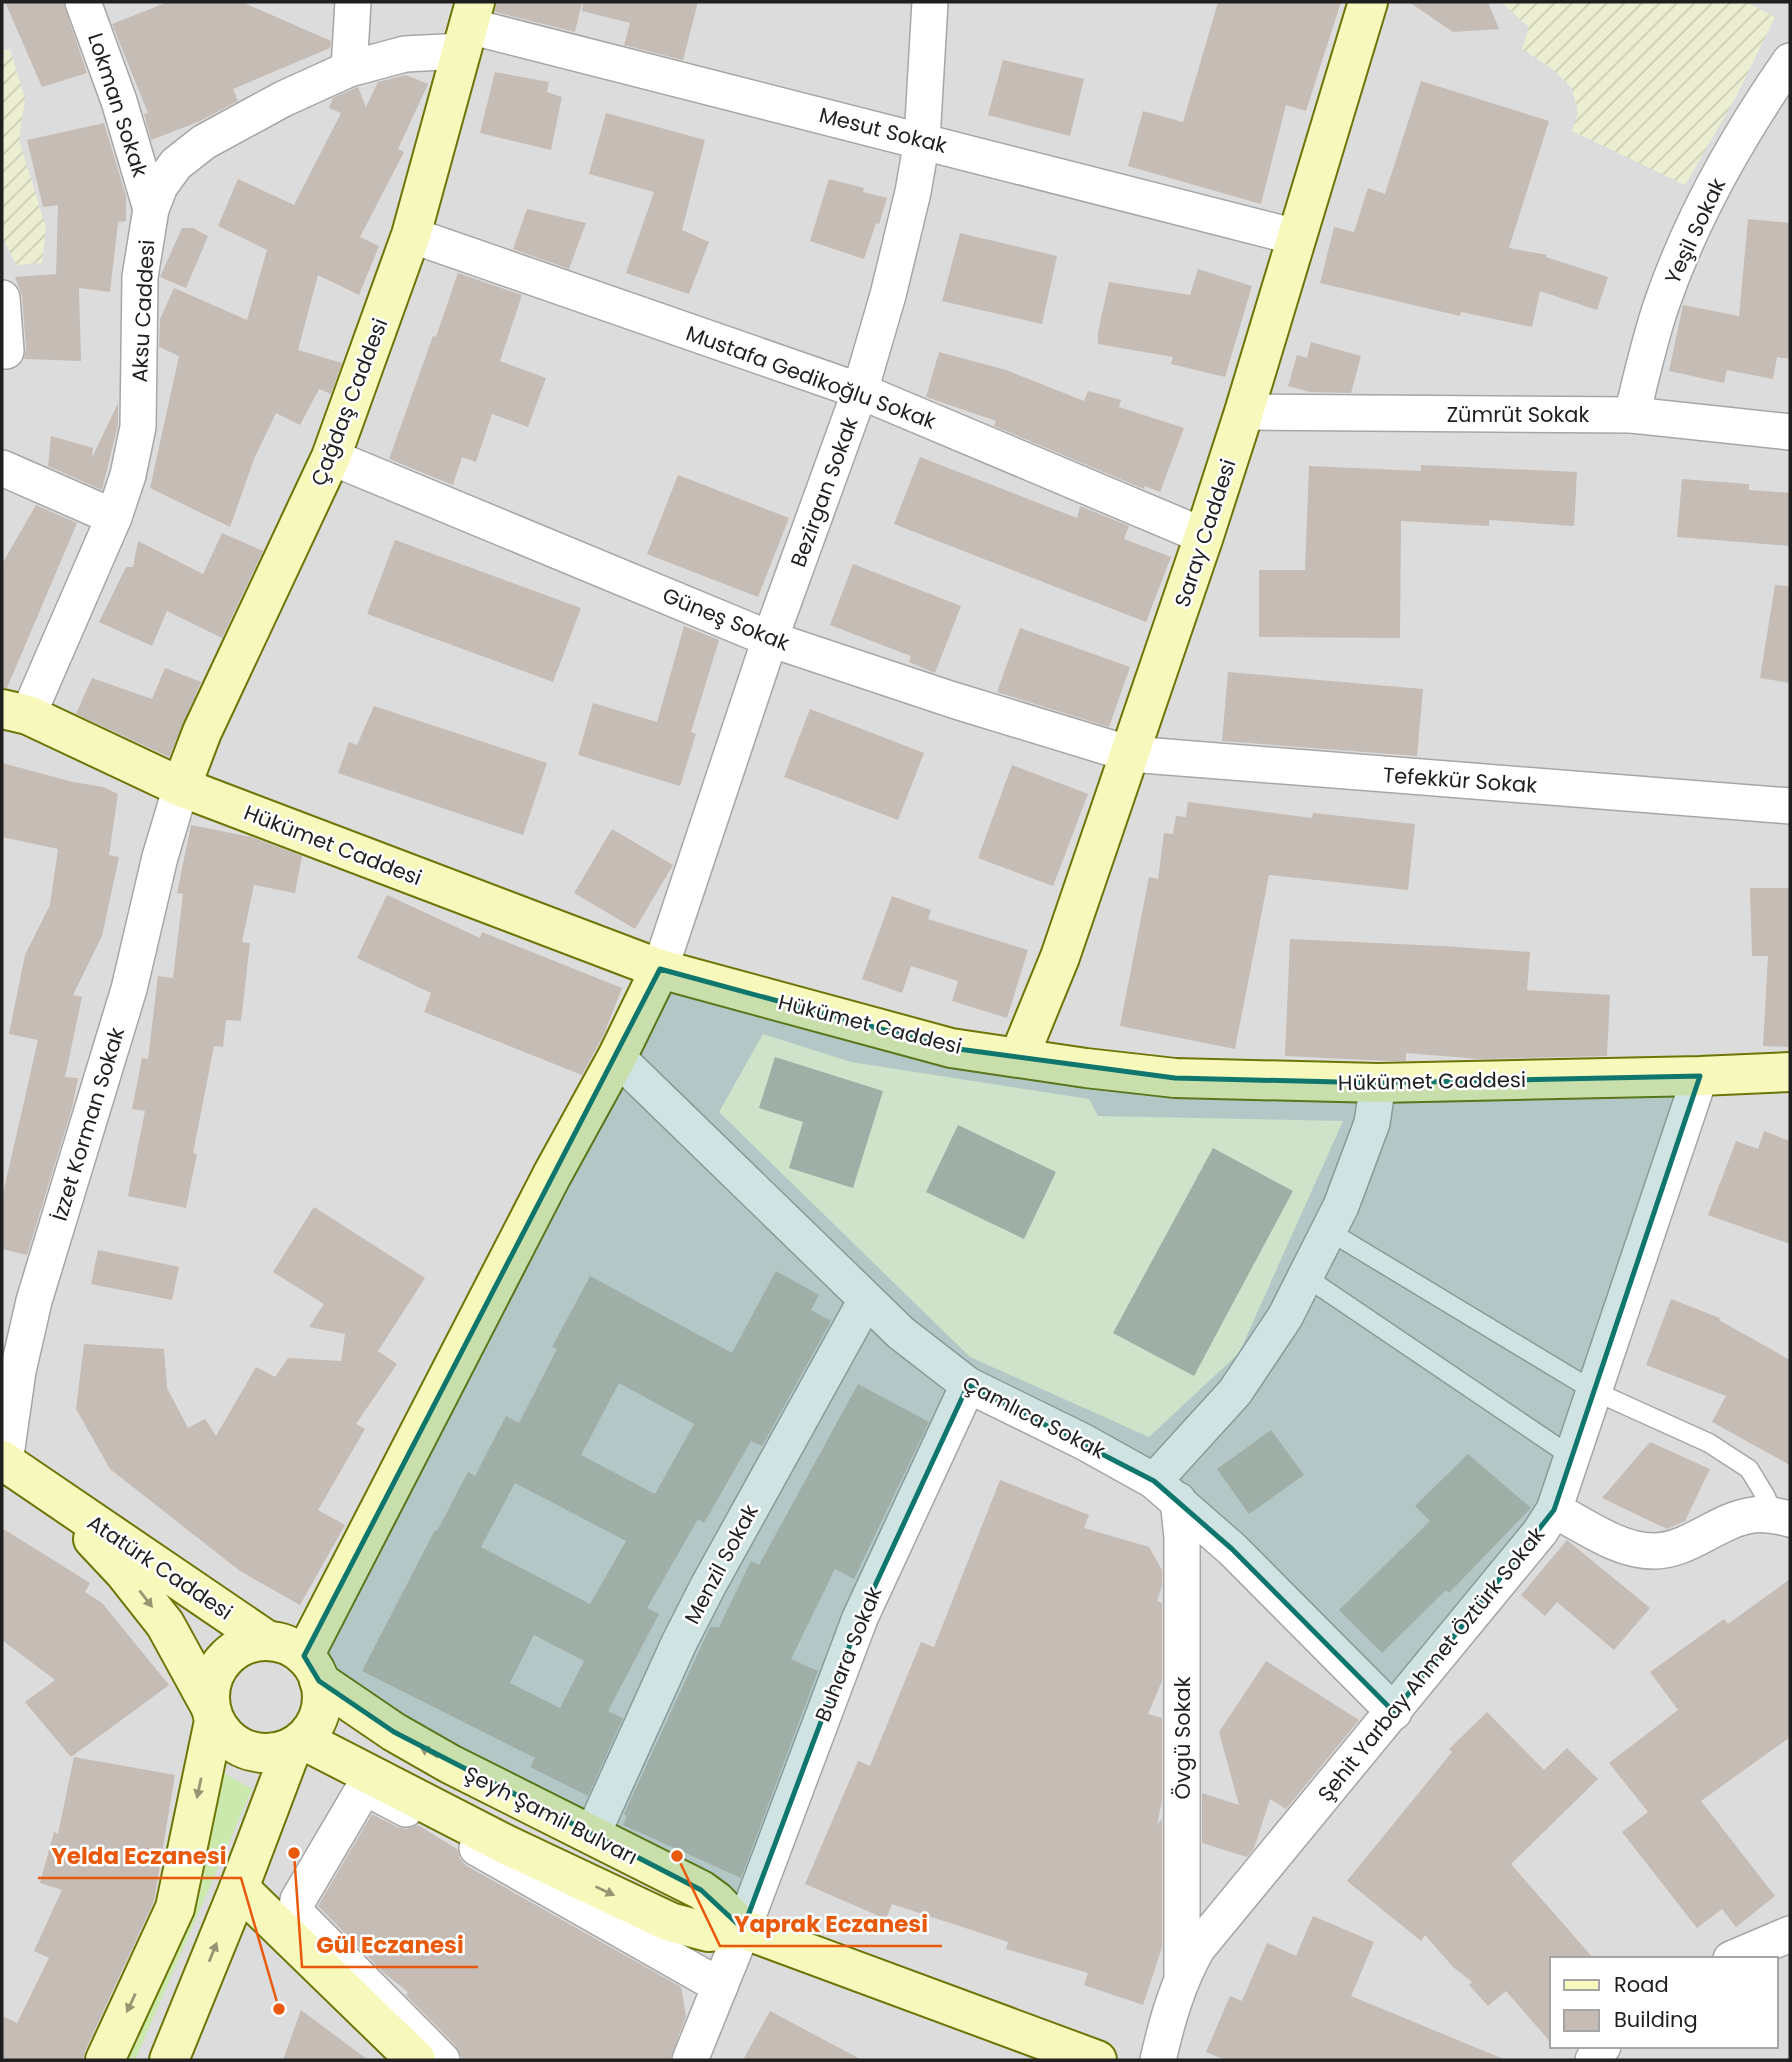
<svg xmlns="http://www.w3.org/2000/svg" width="1792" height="2062" font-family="Poppins,sans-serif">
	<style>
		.residential { fill: #dddcdc; fill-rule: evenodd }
		.education { fill: #fefee0 }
		.farmland { fill: url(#farmland-furrows) }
		.grass { fill: #cbe9ad }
		.building { fill: #c4bcb5; fill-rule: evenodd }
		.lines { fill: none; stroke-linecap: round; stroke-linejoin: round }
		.lane-casing { stroke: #a6a6a6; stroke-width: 21 }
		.street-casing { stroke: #a6a6a6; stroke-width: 38 }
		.secondary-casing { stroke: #6c7607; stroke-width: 42 }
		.lane { stroke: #fff; stroke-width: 18 }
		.street { stroke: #fff; stroke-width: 35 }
		.secondary { stroke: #f7f8bb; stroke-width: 38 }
		.oneway { fill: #969675 }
		.marked { fill: #0f766e; fill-opacity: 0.2; stroke: #0f766e; stroke-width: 5; stroke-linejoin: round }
		.labels { text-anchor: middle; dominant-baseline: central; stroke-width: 5; stroke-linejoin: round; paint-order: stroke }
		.street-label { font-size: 21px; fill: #1f1f1f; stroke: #fff }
		.leader { fill: none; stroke: #e8590c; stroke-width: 2.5 }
		.callout-dot { fill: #e8590c; stroke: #fff; stroke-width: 2.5 }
		.callout-label { font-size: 23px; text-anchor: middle; font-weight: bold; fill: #e8590c; stroke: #fff; stroke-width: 5; stroke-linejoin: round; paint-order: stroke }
	</style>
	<defs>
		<pattern id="farmland-furrows" width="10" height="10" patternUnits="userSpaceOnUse" patternTransform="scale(1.75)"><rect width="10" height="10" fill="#eceed2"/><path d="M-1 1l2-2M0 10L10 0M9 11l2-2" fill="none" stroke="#caccb4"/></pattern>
	</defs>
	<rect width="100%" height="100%" fill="#f0ece6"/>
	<path class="residential" d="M2,2H1790V2060H2ZM1552,1959H1776V2046H1552Z"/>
	<path class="education" d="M763,1034L851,1062L1089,1099L1098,1116L1343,1121L1239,1353L1149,1437L970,1357L719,1112Z"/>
	<g class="farmland">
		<path d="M1501,2H1746L1775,17L1737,95L1685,185L1572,131L1578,113L1572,88L1551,68L1522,49L1529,27Z"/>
		<path d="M10,49L25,99L19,140L46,228L42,263L16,265L2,236V50Z"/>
	</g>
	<path class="grass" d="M224,1773L252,1789L135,2060H124L206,1848Z"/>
	<g class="building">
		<path d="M5,2H63L87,73L42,87Z"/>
		<path d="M168,2H242L331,41L330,48L233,89L238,101L198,122L151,140L144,114L148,113L112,24Z"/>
		<path d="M496,2H582L575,32L495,12Z"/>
		<path d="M583,2H698L683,60L624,45L630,23L582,11Z"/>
		<path d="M1218,2H1341L1306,111L1286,105L1261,204L1128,166L1143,111L1183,122Z"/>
		<path d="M1409,2H1488L1499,29L1453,32Z"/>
		<path d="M1003,60L1084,79L1070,136L988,115Z"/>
		<path d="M495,72L549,82L547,92L562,97L551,150L480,133Z"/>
		<path d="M406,75L428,84L398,149L404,152L360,237L379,246L359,295L318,275L298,350L342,363L331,394L319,389L300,425L276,413L254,459L230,527L150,488L179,356L159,347L160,319L174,288L247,320L267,250L218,226L238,179L294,205L341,113L329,108L333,98L358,87L366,107L378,82Z"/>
		<path d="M1421,81L1549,121L1509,248L1547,255L1546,257L1608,277L1597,310L1540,291L1532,327L1461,312L1460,316L1320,283L1334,227L1354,232L1368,188L1385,194Z"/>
		<path d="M606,113L705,140L682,230L709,242L689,294L626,273L654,192L589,174Z"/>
		<path d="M104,123L126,196V221L118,222L110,292L79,288L81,361L24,359L26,349L22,296L15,277L56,274L58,205L43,207L27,140Z"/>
		<path d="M829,179L864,188L863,192L887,198L879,224L876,223L864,259L810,241Z"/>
		<path d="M527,209L586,223L569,269L513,249Z"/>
		<path d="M1748,219L1790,223V359L1777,357L1773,379L1727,370L1724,383L1669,371L1683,305L1739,316Z"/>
		<path d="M182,228H193L208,236L186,288L160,277Z"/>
		<path d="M960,233L1057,256L1042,324L942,301Z"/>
		<path d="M1198,269L1252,286L1225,377L1171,364L1173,357L1098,344V332L1109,282L1190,295Z"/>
		<path d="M458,273L522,295L500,361L546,378L528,427L492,414L476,462L462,457L453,485L389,459L433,336L436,337Z"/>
		<path d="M1311,342L1361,356L1351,393L1310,392L1288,386L1297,355L1307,358Z"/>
		<path d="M939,352L1006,370L1084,401L1088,391L1121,400L1119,407L1184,428L1160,492L1145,486L1144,489L994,426L996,421L926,397Z"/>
		<path d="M118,403V425L102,490L48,466L51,436L93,448L92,458Z"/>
		<path d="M920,457L1077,518L1080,506L1129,526L1124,539L1171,557L1146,622L894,524Z"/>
		<path d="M1421,465L1577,472L1574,526L1489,520V526L1401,521L1400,638L1259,637V570H1305L1309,466L1421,471Z"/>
		<path d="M678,475L789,518L758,597L647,554Z"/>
		<path d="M1682,479L1749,484V490L1790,493V546L1677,537Z"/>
		<path d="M36,505L77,523L7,688H2V564Z"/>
		<path d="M222,533L263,551L222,638L167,611L152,646L99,622L126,567H133L138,541L203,574Z"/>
		<path d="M395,540L581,608L553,682L367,614Z"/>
		<path d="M853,564L961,606L935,673L909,662L911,656L830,625Z"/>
		<path d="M1775,585L1790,586V683L1760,678Z"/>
		<path d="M684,626L719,640L691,732L696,734L680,786L578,755L593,703L657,722Z"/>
		<path d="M1020,628L1130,667L1109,727L997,692Z"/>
		<path d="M165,668L201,682L169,757L76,714L92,678L152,699Z"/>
		<path d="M1228,672L1423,689L1417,756L1222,741Z"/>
		<path d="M374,706L547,763L523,835L338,773L349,742L357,745Z"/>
		<path d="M810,709L924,753L898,820L784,777Z"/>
		<path d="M2,763L73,782L103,787L118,794L109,855L119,857L102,936L73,995L82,997L65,1077L78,1078L72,1108L27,1255L2,1249V1198L38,1040L9,1034L25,955L50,905L58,849L2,837Z"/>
		<path d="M1012,765L1088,794L1053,886L978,858Z"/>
		<path d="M1188,802L1312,818L1313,813L1415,824L1408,890L1269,875L1235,1049L1120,1026L1149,877L1158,879L1164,833L1173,834L1176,816L1186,817Z"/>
		<path d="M191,825L251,837L302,856L295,893L254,885L242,942L250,943L241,1021L226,1020L223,1047L214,1046L193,1153L197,1154L186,1208L128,1196L145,1111L132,1109L142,1058L148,1059L158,976L173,978L183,894L177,893Z"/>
		<path d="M612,829L673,865L635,929L574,893Z"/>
		<path d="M1750,888H1790V1047L1763,1046L1768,956H1752Z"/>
		<path d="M387,895L480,938L482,932L622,988L604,1034L582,1075L424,1012L431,993L357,958Z"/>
		<path d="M892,896L931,910L928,919L1028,950L1007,1018L952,1001L958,981L911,966L902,993L862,979Z"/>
		<path d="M1290,939L1442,946L1530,952L1527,990L1610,995L1607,1056L1479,1059L1406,1053V1061H1390L1285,1056Z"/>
		<path d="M775,1057L883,1091L853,1188L789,1168L803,1122L759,1108Z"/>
		<path d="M958,1125L1056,1172L1024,1239L926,1192Z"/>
		<path d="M1764,1131L1790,1141V1244L1708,1215L1736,1141L1758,1149Z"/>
		<path d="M1213,1148L1293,1191L1194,1376L1113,1333Z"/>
		<path d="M314,1207L425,1278L378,1351L397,1364L356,1424L365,1429L318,1510L345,1525L300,1605L240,1571L110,1469L76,1409L84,1344L164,1349L167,1388L188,1428L205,1419L216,1436L256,1367L275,1377L288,1358L341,1361L345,1334L309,1327L324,1304L273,1272Z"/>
		<path d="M98,1250L179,1267L172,1300L91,1284Z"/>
		<path d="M776,1271L819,1295L811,1310L831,1321L762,1446L751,1441L704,1523L698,1519L647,1608L659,1614L608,1711L623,1718L588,1796L530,1767L535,1758L362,1671L435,1530L437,1531L468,1472L475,1476L506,1416L519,1423L557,1349L552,1347L590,1276L732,1353ZM619,1383L694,1424L655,1494L581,1455ZM515,1483L626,1541L590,1604L481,1547ZM534,1635L584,1661L560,1708L510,1683Z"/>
		<path d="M1671,1299L1720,1318L1719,1320L1790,1360V1465L1712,1422L1726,1396L1646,1365Z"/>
		<path d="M858,1384L929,1422L854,1579L835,1569L791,1659L818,1671L741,1878L623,1825L627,1816L624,1814L710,1627H719L751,1561L759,1565Z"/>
		<path d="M1271,1430L1304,1475L1249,1514L1217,1469Z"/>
		<path d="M1650,1442L1710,1469L1685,1521L1667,1529L1602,1498Z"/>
		<path d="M1468,1454L1531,1508L1449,1593L1446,1590L1382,1653L1339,1610L1430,1521L1415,1506Z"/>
		<path d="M1000,1480L1089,1515L1084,1528L1149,1547L1162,1570V1586L1157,1601L1162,1603V1681L1148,1714L1162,1718V1801L1157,1825L1162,1818V1947L1143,2005L1084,1985L1088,1973L1006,1949L1008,1942L892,1904L886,1919L805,1884L858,1761L870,1766L921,1642L934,1647Z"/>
		<path d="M2,1528L90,1583L85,1592L102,1603L169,1685L71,1757L25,1702L55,1680L2,1640Z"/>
		<path d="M1567,1540L1650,1608L1614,1650L1557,1602L1545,1616L1521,1595Z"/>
		<path d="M1790,1579V1737L1701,1801L1775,1896L1736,1927L1722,1909L1697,1928L1622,1832L1648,1812L1609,1763L1678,1710L1650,1672L1724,1619L1728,1624Z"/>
		<path d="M1266,1661L1359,1720L1286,1809L1270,1799L1254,1848L1247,1857L1202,1843V1793L1239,1805L1219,1732Z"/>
		<path d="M1487,1712L1544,1770L1567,1748L1598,1779L1511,1864L1594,1959H1552V2044L1506,1991L1488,2006L1469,1985L1472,1982L1453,1967L1425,1935L1421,1941L1347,1881L1452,1752L1449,1749Z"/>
		<path d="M74,1757L175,1775L154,1901L85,2051L83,2060H2V2016L17,2023L49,1958L34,1951L62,1890L40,1883L54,1832L58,1834Z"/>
		<path d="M372,1814L397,1827L407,1829L418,1825L457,1849L460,1859L467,1866L681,1987L686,2016L670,2060H463L456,2046L406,1995L408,1992L384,1973L318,1906Z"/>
		<path d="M1313,1916L1374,1942L1351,1996L1506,2060H1226L1206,2052L1230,1996L1242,2001L1267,1943L1296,1956Z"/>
		<path d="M301,2010L368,2060H283Z"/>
		<path d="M770,2011L862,2060H743Z"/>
	</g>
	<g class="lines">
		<g class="lane-casing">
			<g id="lane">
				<path d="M1329,1231L1594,1391L1709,1443L1749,1469L1766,1497L1773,1515"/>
				<path d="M1306,1277L1572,1457"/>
			</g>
		</g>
		<g class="street-casing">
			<g id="street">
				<path d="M83,2L119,101L151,209"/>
				<path d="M469,26L1296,237"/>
				<path d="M349,69L353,2"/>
				<path d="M411,235L860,391L1204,536"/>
				<path d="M2,298L6,351"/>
				<path d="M1244,412L1632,415L1790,432"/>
				<path d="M1632,415C1641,378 1649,342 1661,306C1691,218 1737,137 1790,61"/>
				<path d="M331,457L770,639L953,700L1130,754L1790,806"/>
				<path d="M2,468L114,517"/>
				<path d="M28,715L114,517L128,475L138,427L140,277L151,209L160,186L176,164L204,142L283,99L349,69L405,54L463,51"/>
				<path d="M660,969L770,639L860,391L888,295L913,192L922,140L930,2"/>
				<path d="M617,1057L901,1333L968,1385L1084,1442L1154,1481L1232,1549L1394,1712"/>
				<path d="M5,1462L18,1371L34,1301L129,989L160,857L181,787"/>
				<path d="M1154,1481L1235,1392L1285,1317L1341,1206L1372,1123L1378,1083"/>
				<path d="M1178,1500L1182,1537V1975"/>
				<path d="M1554,1510C1584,1525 1618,1551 1653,1551C1690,1551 1717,1520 1753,1515C1766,1513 1778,1516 1790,1519"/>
				<path d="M406,1809L374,1792L361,1793L298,1900L296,1913L442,2060"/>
				<path d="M592,1835L679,1643L708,1586L866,1300"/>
				<path d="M477,1848L720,1986"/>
				<path d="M1731,1959L1790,1934"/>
				<path d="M690,2060L743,1929L860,1618L968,1385"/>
				<path d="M1158,2060C1167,2021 1177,1985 1197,1949L1540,1532L1554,1510L1700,1076"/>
				<path d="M1593,2060L1603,2046"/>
			</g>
		</g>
		<g class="secondary-casing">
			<g id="secondary">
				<path d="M2,709L28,715L181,787L660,969L951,1048L1086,1068L1175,1078L1378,1083L1700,1076L1790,1072"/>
				<path d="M181,787L202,732L331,457L411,235L475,2"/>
				<path d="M1019,1057L1060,957L1204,536L1244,412L1368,2"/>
				<path d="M2,1460L268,1641"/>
				<path d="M93,1539L124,1572L165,1624L210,1706"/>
				<circle cx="266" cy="1697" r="56"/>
				<path d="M304,1656L552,1175L617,1057L660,969"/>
				<path d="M319,1681L394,1732L450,1764L701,1890L716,1901L743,1929L1097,2060"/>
				<path d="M303,1740L507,1845L670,1922L708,1932L743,1929"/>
				<path d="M239,1888L416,2060"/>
				<path d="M105,2060L175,1908L214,1721"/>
				<path d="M169,2060L239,1888L292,1748"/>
			</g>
		</g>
		<use href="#lane" class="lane"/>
		<use href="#street" class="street"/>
		<use href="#secondary" class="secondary"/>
	</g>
	<defs><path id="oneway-solid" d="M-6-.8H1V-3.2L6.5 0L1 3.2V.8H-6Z" transform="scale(1.75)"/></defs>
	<g class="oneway">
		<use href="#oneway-solid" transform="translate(146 1599) rotate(52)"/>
		<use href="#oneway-solid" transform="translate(429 1752) rotate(-150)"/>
		<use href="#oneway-solid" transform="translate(199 1788) rotate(102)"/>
		<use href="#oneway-solid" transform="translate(605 1891) rotate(25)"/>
		<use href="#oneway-solid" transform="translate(213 1952) rotate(-68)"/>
		<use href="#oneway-solid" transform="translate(131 2003) rotate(115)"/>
	</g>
	<path class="marked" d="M660,969L951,1048L1175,1078L1378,1083L1700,1076L1554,1510L1394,1712L1232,1549L1154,1481L968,1385L860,1618L743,1929L701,1890L394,1732L319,1681L304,1656Z"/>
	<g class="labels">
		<g class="street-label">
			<text transform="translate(118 105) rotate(72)">Lokman Sokak</text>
			<text transform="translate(883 130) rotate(14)">Mesut Sokak</text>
			<text transform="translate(1695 231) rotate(-65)">Yeşil Sokak</text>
			<text transform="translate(143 311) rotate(-87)">Aksu Caddesi</text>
			<text transform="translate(811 377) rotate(20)">Mustafa Gedikoğlu Sokak</text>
			<text transform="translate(349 402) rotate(-69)">Çağdaş Caddesi</text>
			<text x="1518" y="414">Zümrüt Sokak</text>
			<text transform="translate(824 492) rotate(-70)">Bezirgan Sokak</text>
			<text transform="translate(1205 533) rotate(-72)">Saray Caddesi</text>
			<text transform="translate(726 619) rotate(22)">Güneş Sokak</text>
			<text transform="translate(1460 780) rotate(4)">Tefekkür Sokak</text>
			<text transform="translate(333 845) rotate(21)">Hükümet Caddesi</text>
			<text transform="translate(870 1024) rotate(14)">Hükümet Caddesi</text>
			<text transform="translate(1432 1081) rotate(-1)">Hükümet Caddesi</text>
			<text transform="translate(88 1124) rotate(-73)">İzzet Korman Sokak</text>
			<text transform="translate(1034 1417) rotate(27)">Çamlıca Sokak</text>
			<text transform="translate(721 1564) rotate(-62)">Menzil Sokak</text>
			<text transform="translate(160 1567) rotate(34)">Atatürk Caddesi</text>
			<text transform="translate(848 1654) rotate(-68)">Buhara Sokak</text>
			<text transform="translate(1431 1664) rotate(-51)">Şehit Yarbay Ahmet Öztürk Sokak</text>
			<text transform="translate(1182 1738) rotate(-90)">Övgü Sokak</text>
			<text transform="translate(551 1815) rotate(27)">Şeyh Şamil Bulvarı</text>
		</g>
	</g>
	<path class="leader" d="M279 2009L241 1878H38M677 1856L720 1946H942M294 1853L302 1967H478"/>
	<g class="callout-dot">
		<circle cx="279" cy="2009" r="7"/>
		<circle cx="677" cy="1856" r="7"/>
		<circle cx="294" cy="1853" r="7"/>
	</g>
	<g class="callout-label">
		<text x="139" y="1864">Yelda Eczanesi</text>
		<text x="831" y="1932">Yaprak Eczanesi</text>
		<text x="390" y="1953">Gül Eczanesi</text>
	</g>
	<rect width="1792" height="2062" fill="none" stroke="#1f1f1f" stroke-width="7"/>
	<rect x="1550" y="1957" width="228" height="91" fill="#ffffff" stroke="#a5a5a5" stroke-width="2"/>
	<rect x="1564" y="1980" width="35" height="10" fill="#f7f8bb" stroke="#a5a5a5" stroke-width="2"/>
	<text x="1614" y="1992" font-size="21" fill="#1f1f1f">Road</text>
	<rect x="1564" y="2010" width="35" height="21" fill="#c4bcb5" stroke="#a5a5a5" stroke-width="2"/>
	<text x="1614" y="2027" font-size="21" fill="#1f1f1f">Building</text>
</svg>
